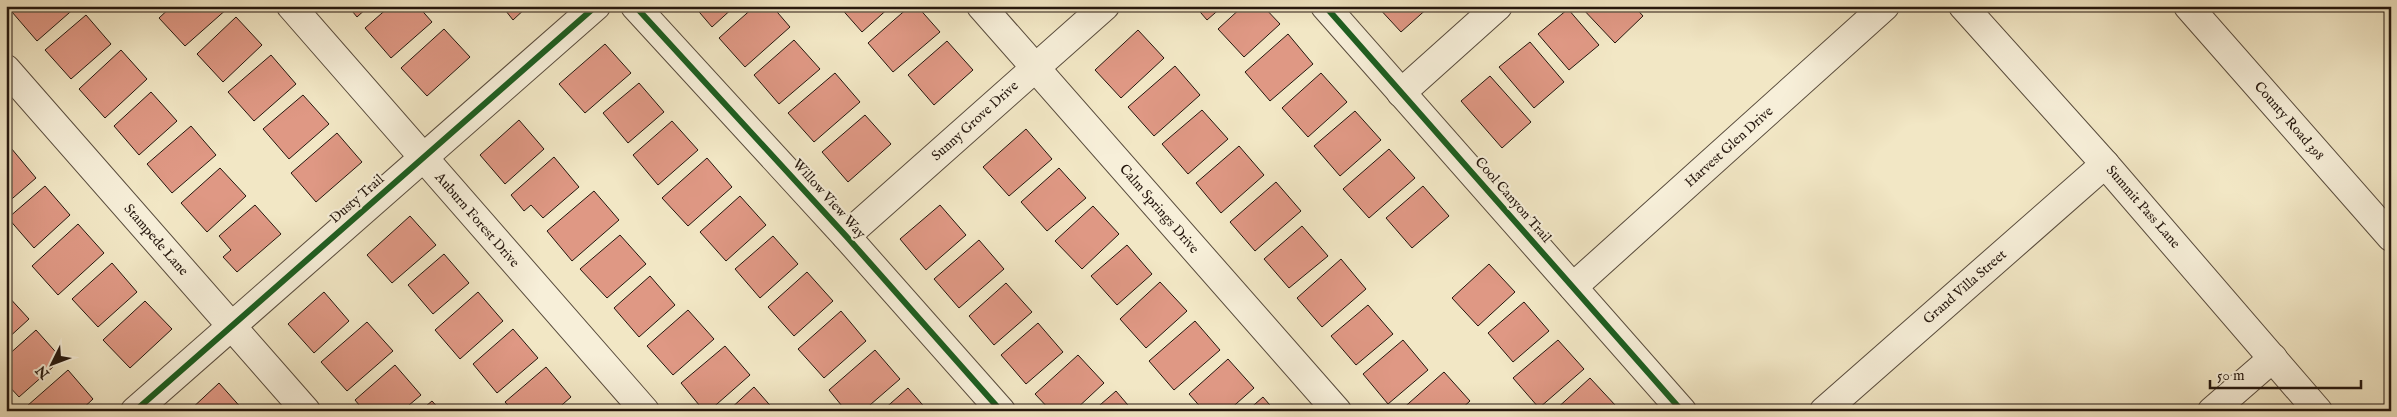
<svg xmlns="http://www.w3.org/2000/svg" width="2397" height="417" font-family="'IM FELL English',serif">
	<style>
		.building { fill: #df9884; stroke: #25170e }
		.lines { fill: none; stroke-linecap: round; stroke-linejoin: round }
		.minor-casing { stroke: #584b3c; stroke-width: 30 }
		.minor { stroke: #f7efd9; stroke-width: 28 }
		.cycleway-casing { stroke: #f7efd9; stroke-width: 9 }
		.cycleway { stroke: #1b5e20; stroke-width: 6 }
		.labels { text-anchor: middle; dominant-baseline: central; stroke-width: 4.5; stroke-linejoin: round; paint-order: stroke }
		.street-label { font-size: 14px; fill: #25170e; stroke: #f7efd9 }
	</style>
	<rect width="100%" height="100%" fill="#f2e7c5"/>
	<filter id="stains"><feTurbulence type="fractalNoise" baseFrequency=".004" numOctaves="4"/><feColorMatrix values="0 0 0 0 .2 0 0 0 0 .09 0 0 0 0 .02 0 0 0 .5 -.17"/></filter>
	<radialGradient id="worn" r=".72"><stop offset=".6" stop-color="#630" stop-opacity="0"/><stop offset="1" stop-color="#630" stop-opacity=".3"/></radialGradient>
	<g class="building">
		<path d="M19,6H77L37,41L12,12Z"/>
		<path d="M172,6H226L228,8L185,46L159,18Z"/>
		<path d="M348,6H369L357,17Z"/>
		<path d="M390,6H418L432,22L391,58L365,28Z"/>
		<path d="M502,6H528L513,20Z"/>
		<path d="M694,6H735L712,27Z"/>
		<path d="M755,6H772L790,27L745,67L719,38Z"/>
		<path d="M839,6H891L862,32Z"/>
		<path d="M910,6H917L940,32L893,72L868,43Z"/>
		<path d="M1039,6H1051L1045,12Z"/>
		<path d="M1195,6H1223L1207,20Z"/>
		<path d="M1243,6H1263L1280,24L1244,57L1218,29Z"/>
		<path d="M1377,6H1430L1401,32Z"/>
		<path d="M1580,6H1634L1643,16L1615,43Z"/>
		<path d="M1568,9L1599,45L1569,70L1538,34Z"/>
		<path d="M86,15L111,44L71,79L45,50Z"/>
		<path d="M236,17L262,45L223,82L197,54Z"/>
		<path d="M444,29L470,57L427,96L401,68Z"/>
		<path d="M1138,30L1164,58L1121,98L1095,70Z"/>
		<path d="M1288,34L1313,64L1270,101L1245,72Z"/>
		<path d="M794,40L820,69L779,104L754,75Z"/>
		<path d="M947,41L973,70L934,105L908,75Z"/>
		<path d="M1530,42L1564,82L1534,108L1499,67Z"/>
		<path d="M605,44L631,73L585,113L559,84Z"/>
		<path d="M121,50L147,79L105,118L79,89Z"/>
		<path d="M271,55L296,84L254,121L228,92Z"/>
		<path d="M1175,66L1200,95L1154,136L1128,107Z"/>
		<path d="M835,73L860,102L814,142L788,113Z"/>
		<path d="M1321,73L1347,102L1308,137L1282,108Z"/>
		<path d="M1490,76L1531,122L1502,148L1461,101Z"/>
		<path d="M639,83L664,112L628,143L603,113Z"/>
		<path d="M151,92L177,121L139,155L114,126Z"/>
		<path d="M303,95L329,124L289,159L263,129Z"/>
		<path d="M1202,110L1228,139L1188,174L1162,144Z"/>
		<path d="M1355,111L1381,140L1340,176L1314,146Z"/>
		<path d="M865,115L891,144L848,182L822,152Z"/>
		<path d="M519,120L544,149L505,184L480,155Z"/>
		<path d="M672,121L698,150L658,185L633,155Z"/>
		<path d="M191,126L216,155L172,193L147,164Z"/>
		<path d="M1026,129L1052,159L1009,196L983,167Z"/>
		<path d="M337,133L362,162L316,202L291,173Z"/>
		<path d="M1239,146L1264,175L1221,213L1196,183Z"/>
		<path d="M11,148L36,178L6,204V152Z"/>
		<path d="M1389,149L1415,178L1369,218L1343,189Z"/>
		<path d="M554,157L579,187L543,218L531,205L524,211L511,195Z"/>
		<path d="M707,158L732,187L688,226L662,198Z"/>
		<path d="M220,168L246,196L207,232L181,203Z"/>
		<path d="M1059,168L1086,198L1047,231L1021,202Z"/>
		<path d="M1276,182L1301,211L1255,251L1230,222Z"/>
		<path d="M45,186L70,215L34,248L8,218Z"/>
		<path d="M1423,186L1449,216L1412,248L1386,218Z"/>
		<path d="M594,191L619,220L572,261L547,231Z"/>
		<path d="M740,196L766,225L726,261L700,232Z"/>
		<path d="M255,205L281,234L237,272L223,257L231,250L219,236Z"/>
		<path d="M940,205L966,235L926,270L900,239Z"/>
		<path d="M1093,206L1119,234L1082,269L1055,241Z"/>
		<path d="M410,216L436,245L392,283L367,255Z"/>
		<path d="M78,224L104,253L58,295L32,266Z"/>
		<path d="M1302,226L1328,256L1289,288L1264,259Z"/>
		<path d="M620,235L646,264L607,298L580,269Z"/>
		<path d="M773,236L798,264L760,298L735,269Z"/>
		<path d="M979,240L1004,269L959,308L934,279Z"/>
		<path d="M1127,245L1152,274L1117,305L1091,276Z"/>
		<path d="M444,254L469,283L433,314L408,285Z"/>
		<path d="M1341,259L1366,289L1322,327L1297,298Z"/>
		<path d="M112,263L137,292L98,327L72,299Z"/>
		<path d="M1489,264L1515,292L1478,326L1452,298Z"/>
		<path d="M807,272L833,301L794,336L768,307Z"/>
		<path d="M650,276L675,305L639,337L614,308Z"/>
		<path d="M1160,282L1187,311L1146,348L1120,319Z"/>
		<path d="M1006,283L1032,312L994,345L969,316Z"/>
		<path d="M324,292L349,321L314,353L288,324Z"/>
		<path d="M478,292L503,321L460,359L435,330Z"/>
		<path d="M6,294L29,319L6,340Z"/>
		<path d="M145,301L172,329L130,368L103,340Z"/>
		<path d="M1524,302L1549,331L1513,362L1488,333Z"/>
		<path d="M1368,305L1393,334L1356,365L1331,336Z"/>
		<path d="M688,310L714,339L673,375L647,346Z"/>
		<path d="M841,311L866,341L824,378L798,349Z"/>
		<path d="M1195,321L1220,350L1174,390L1149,361Z"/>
		<path d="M367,322L393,351L347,391L321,362Z"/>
		<path d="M1038,323L1063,352L1026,384L1001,355Z"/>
		<path d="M513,329L538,358L497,393L473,364Z"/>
		<path d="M36,330L62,359L19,397L6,383V357Z"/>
		<path d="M1403,340L1428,370L1388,404L1363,374Z"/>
		<path d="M1558,340L1584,369L1539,408L1513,378Z"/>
		<path d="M725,346L750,375L709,411H704L681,383Z"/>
		<path d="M875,350L900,379L863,411H846L829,390Z"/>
		<path d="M1078,355L1104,383L1074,411H1051L1035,394Z"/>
		<path d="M1228,359L1254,388L1228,411H1204L1189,394Z"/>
		<path d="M395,365L421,395L402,411H364L355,400Z"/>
		<path d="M546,367L571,397L555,411H513L505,402Z"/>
		<path d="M68,370L93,399L80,411H31L27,406Z"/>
		<path d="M1444,372L1470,401L1459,411H1400Z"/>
		<path d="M1590,378L1616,406L1611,411H1554Z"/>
		<path d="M219,383L244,411H189Z"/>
		<path d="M754,387L775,411H728Z"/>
		<path d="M908,388L928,411H882Z"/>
		<path d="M1116,391L1133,411H1093Z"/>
		<path d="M1263,397L1275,411H1247Z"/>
		<path d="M432,401L441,411H420Z"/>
	</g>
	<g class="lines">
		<g class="minor-casing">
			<g id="minor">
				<path d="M291,6L645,411"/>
				<path d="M635,6L846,236L1001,411"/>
				<path d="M981,6L1337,411"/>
				<path d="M1325,6L1682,411"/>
				<path d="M1963,6L2105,164L2318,411"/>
				<path d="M2188,6L2391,237"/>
				<path d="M6,69L306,411"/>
				<path d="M1401,93L1498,6"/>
				<path d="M846,236L1105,6"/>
				<path d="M1573,287L1885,6"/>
				<path d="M135,411L596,6"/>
				<path d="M1824,411L2105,164"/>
				<path d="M2212,411L2273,358"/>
			</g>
		</g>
		<use href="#minor" class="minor"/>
		<g class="cycleway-casing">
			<g id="cycleway">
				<path d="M635,6L846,236L1001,411"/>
				<path d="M1325,6L1682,411"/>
				<path d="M135,411L596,6"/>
			</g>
		</g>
		<use href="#cycleway" class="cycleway"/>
	</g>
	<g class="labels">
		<g class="street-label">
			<text transform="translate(975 121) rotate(-42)">Sunny Grove Drive</text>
			<text transform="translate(2289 121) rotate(49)">County Road 398</text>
			<text transform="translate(1729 147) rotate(-42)">Harvest Glen Drive</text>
			<text transform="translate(357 199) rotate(-41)">Dusty Trail</text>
			<text transform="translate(829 199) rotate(48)">Willow View Way</text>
			<text transform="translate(1513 200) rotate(49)">Cool Canyon Trail</text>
			<text transform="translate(2143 207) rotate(49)">Summit Pass Lane</text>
			<text transform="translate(1159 209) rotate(49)">Calm Springs Drive</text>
			<text transform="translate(477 220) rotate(49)">Auburn Forest Drive</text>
			<text transform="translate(156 240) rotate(49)">Stampede Lane</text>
			<text transform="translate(1965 287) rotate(-41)">Grand Villa Street</text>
		</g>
	</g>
	<rect width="2397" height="417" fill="none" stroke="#f2e7c5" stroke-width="25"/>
	<rect x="8" y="8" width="2382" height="402" fill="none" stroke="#25170e" stroke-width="2.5"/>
	<rect x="12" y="12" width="2372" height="392" fill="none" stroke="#25170e"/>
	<g transform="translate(52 364) rotate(228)" stroke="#f7efd9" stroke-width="4" paint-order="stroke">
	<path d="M0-4L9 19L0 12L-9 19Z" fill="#25170e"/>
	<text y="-8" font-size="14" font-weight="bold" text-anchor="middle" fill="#25170e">N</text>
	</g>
	<path d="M2210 380v8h151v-8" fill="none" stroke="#25170e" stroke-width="2.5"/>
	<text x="2217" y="380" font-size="15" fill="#25170e" stroke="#f7efd9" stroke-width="4" paint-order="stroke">50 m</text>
	<rect width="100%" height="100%" filter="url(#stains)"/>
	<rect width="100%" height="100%" fill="url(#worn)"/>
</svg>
